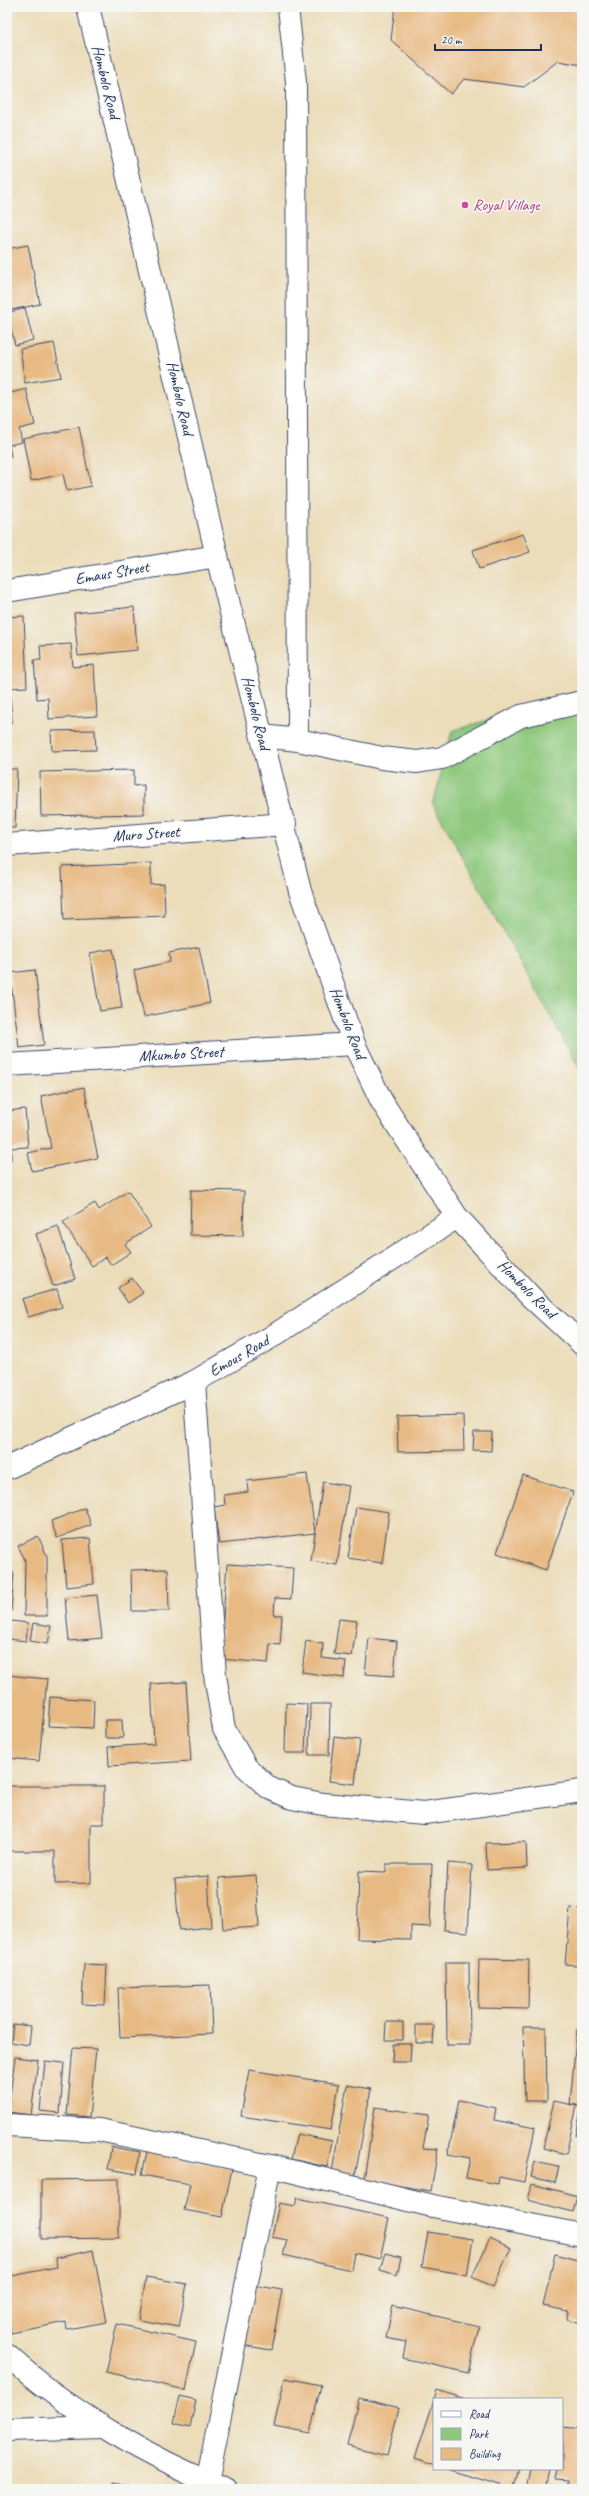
<svg xmlns="http://www.w3.org/2000/svg" width="589" height="2496" font-family="Caveat,sans-serif">
	<style>
		.green { fill: #8dc87c; stroke: #547c6d }
		.building { fill: #e8ba83 }
		.lines { fill: none; stroke-linecap: round; stroke-linejoin: round }
		.service-casing { stroke: #3a496c; stroke-width: 22 }
		.minor-casing { stroke: #3a496c; stroke-width: 24 }
		.tertiary-casing { stroke: #3a496c; stroke-width: 24 }
		.service { stroke: #fff; stroke-width: 20 }
		.minor { stroke: #fff; stroke-width: 22 }
		.tertiary { stroke: #fff; stroke-width: 22 }
		.hotel-dot { fill: #d1479c; stroke: #f6f6f2; stroke-width: 1.5 }
		.labels { text-anchor: middle; dominant-baseline: central; stroke-width: 3; stroke-linejoin: round; paint-order: stroke }
		.street-label { font-size: 16px; fill: #1b2f5e; stroke: #f6f6f2 }
		.hotel-label { font-size: 16px; fill: #b23c85; stroke: #f6f6f2; text-anchor: start }
	</style>
	<rect width="100%" height="100%" fill="#f6f6f2"/>
	<filter id="ink" filterUnits="userSpaceOnUse"><feTurbulence type="fractalNoise" baseFrequency=".025" numOctaves="2"/><feDisplacementMap in="SourceGraphic" scale="8" xChannelSelector="R" yChannelSelector="G"/><feConvolveMatrix kernelMatrix="1 2 1 2 8 2 1 2 1" color-interpolation-filters="sRGB"/></filter>
	<filter id="wash" filterUnits="userSpaceOnUse"><feTurbulence type="fractalNoise" baseFrequency=".012" numOctaves="4" result="noise"/><feDisplacementMap in="SourceGraphic" scale="16" xChannelSelector="R" yChannelSelector="G"/><feGaussianBlur stdDeviation="0.9" result="paint"/><feColorMatrix in="noise" values="0 0 0 0 0 0 0 0 0 0 0 0 0 0 0 0 0 1.4 0 .05"/><feComposite in="paint" operator="in"/></filter>
	<g filter="url(#wash)">
		<rect width="100%" height="100%" fill="#ecddba"/>
		<path class="green" d="M582,691V1073L433,804L452,731Z"/>
		<g id="blocks">
			<g class="building">
				<path d="M395,7L582,8V65L558,61L524,87L464,79L451,94L391,40Z"/>
				<path d="M28,245L40,304L11,310L7,286V249Z"/>
				<path d="M25,308L33,340L15,345L7,313Z"/>
				<path d="M54,343L61,377L25,383L20,349Z"/>
				<path d="M26,389L35,425L19,429L22,442L9,445L11,456L7,457V394Z"/>
				<path d="M79,427L91,486L67,491L63,474L31,481L23,439Z"/>
				<path d="M523,534L530,552L479,569L473,550Z"/>
				<path d="M134,607L137,650L78,656L74,613Z"/>
				<path d="M24,616L27,687L7,688V617Z"/>
				<path d="M71,644L73,667L94,665L97,716L49,719L48,698L37,699L34,660H41L40,646Z"/>
				<path d="M7,694H10L12,722L7,723Z"/>
				<path d="M95,730L96,750L52,751L51,731Z"/>
				<path d="M7,769H17L15,828H7Z"/>
				<path d="M134,770V786L144,785V814L41,816L40,772Z"/>
				<path d="M151,863V885L164,884L165,916L64,920L62,867Z"/>
				<path d="M199,947L210,1003L144,1017L134,970L170,962L169,953Z"/>
				<path d="M113,949L122,1008L100,1011L90,953Z"/>
				<path d="M35,970L44,1045L19,1048L10,973Z"/>
				<path d="M84,1087L98,1158L32,1171L28,1153L51,1148L41,1096Z"/>
				<path d="M25,1109L28,1147L11,1148V1160H7V1111Z"/>
				<path d="M191,1190L244,1191L243,1236L190,1235Z"/>
				<path d="M128,1191L151,1227L125,1244L131,1252L111,1265L106,1257L92,1266L63,1222L95,1203L99,1210Z"/>
				<path d="M58,1226L75,1279L53,1286L36,1234Z"/>
				<path d="M132,1278L143,1293L128,1303L118,1288Z"/>
				<path d="M57,1289L62,1307L28,1317L22,1299Z"/>
				<path d="M463,1415L464,1451L398,1452L397,1417Z"/>
				<path d="M474,1432H492L491,1451L473,1450Z"/>
				<path d="M307,1474L315,1533L219,1544L214,1507L225,1505L224,1495L248,1492L247,1481Z"/>
				<path d="M523,1475L573,1492L546,1570L497,1553Z"/>
				<path d="M323,1482L349,1486L337,1565L311,1561Z"/>
				<path d="M356,1507L389,1512L382,1563L348,1558Z"/>
				<path d="M85,1508L91,1525L57,1538L51,1521Z"/>
				<path d="M38,1536L47,1556V1616H24L25,1560L18,1546Z"/>
				<path d="M90,1538L94,1584L66,1587L62,1540Z"/>
				<path d="M227,1564L293,1568L291,1599L275,1598L274,1615H282L280,1645L270,1644L268,1663L220,1659Z"/>
				<path d="M168,1569L169,1611H132L131,1570Z"/>
				<path d="M7,1572L14,1573L11,1611L7,1610Z"/>
				<path d="M97,1595L102,1638L69,1641L65,1598Z"/>
				<path d="M339,1619L357,1621L352,1656L334,1654Z"/>
				<path d="M11,1621L28,1623L26,1641L8,1639Z"/>
				<path d="M33,1623L51,1626L48,1644L30,1641Z"/>
				<path d="M369,1638L397,1641L394,1676L365,1674Z"/>
				<path d="M306,1641L323,1644L322,1658L346,1661L344,1678L302,1672Z"/>
				<path d="M7,1675L47,1679L39,1761L7,1758Z"/>
				<path d="M186,1682L191,1761L109,1766L108,1747L154,1744L151,1684Z"/>
				<path d="M50,1697L94,1700L93,1728L48,1726Z"/>
				<path d="M286,1703L307,1704L305,1753H285Z"/>
				<path d="M310,1704H330L329,1755H309Z"/>
				<path d="M105,1720H122L123,1738H105Z"/>
				<path d="M334,1737L360,1740L355,1784L329,1781Z"/>
				<path d="M7,1786H104V1824H91V1883L55,1884V1851H7Z"/>
				<path d="M526,1842L527,1868L487,1870L486,1843Z"/>
				<path d="M448,1863L472,1865L468,1932L444,1930Z"/>
				<path d="M386,1864H432L430,1927L411,1926V1940L357,1939L359,1871L386,1872Z"/>
				<path d="M256,1875L259,1927L223,1929L219,1878Z"/>
				<path d="M208,1876L211,1927L179,1930L175,1879Z"/>
				<path d="M570,1908L582,1909V1966L565,1964Z"/>
				<path d="M479,1959L529,1960L528,2009L478,2008Z"/>
				<path d="M446,1962H469L470,2045H447Z"/>
				<path d="M84,1964L107,1965L105,2005L82,2004Z"/>
				<path d="M210,1985L212,2034L120,2038L118,1988Z"/>
				<path d="M386,2022H403V2040H385Z"/>
				<path d="M13,2024L31,2026L29,2045L11,2042Z"/>
				<path d="M416,2025H434L433,2043H416Z"/>
				<path d="M523,2027H546L547,2101H525Z"/>
				<path d="M577,2029L582,2030V2106L570,2104Z"/>
				<path d="M393,2044H411L410,2062H392Z"/>
				<path d="M73,2048L96,2049L89,2117L67,2115Z"/>
				<path d="M15,2057L38,2060L31,2115L8,2112Z"/>
				<path d="M45,2061L64,2063L60,2113L40,2111Z"/>
				<path d="M249,2070L339,2084L331,2130L241,2116Z"/>
				<path d="M347,2085L371,2089L355,2176L332,2172Z"/>
				<path d="M459,2100L496,2108L494,2120L535,2128L524,2182L499,2177L498,2184L466,2178L470,2158L448,2154Z"/>
				<path d="M554,2101L577,2106L566,2154L543,2148Z"/>
				<path d="M375,2107L429,2115L423,2148L438,2149L431,2191L364,2180Z"/>
				<path d="M581,2109H582V2137L576,2136Z"/>
				<path d="M297,2134L332,2141L327,2167L291,2159Z"/>
				<path d="M111,2147L140,2152L137,2174L108,2169Z"/>
				<path d="M147,2151L232,2169L222,2217L184,2210L190,2184L142,2175Z"/>
				<path d="M535,2162L559,2167L555,2183L531,2177Z"/>
				<path d="M119,2179V2238L41,2239V2180Z"/>
				<path d="M532,2184L577,2196L573,2212L528,2200Z"/>
				<path d="M297,2198L389,2218L380,2259L354,2253L351,2270L283,2255L287,2240L272,2237L279,2203L295,2206Z"/>
				<path d="M428,2232L473,2239L467,2275L422,2267Z"/>
				<path d="M490,2238L511,2248L493,2287L472,2277Z"/>
				<path d="M93,2250L107,2322L67,2329L66,2322L11,2333L7,2311V2277L57,2267L56,2258Z"/>
				<path d="M385,2253L401,2257L397,2275L380,2270Z"/>
				<path d="M555,2254L582,2261V2323L567,2319L568,2311L543,2306Z"/>
				<path d="M146,2277L187,2284L179,2327L139,2320Z"/>
				<path d="M252,2285L282,2290L271,2350L241,2345Z"/>
				<path d="M393,2306L479,2326L468,2373L403,2358L406,2342L386,2338Z"/>
				<path d="M117,2324L196,2342L186,2390L106,2372Z"/>
				<path d="M285,2378L321,2385L310,2433L274,2426Z"/>
				<path d="M437,2390L465,2399H434Z"/>
				<path d="M180,2396L196,2400L190,2427L174,2423Z"/>
				<path d="M359,2398L399,2408L387,2456L347,2446Z"/>
				<path d="M434,2400V2466L415,2459Z"/>
				<path d="M562,2427L582,2429V2489H567L568,2480L555,2479L557,2469H562Z"/>
				<path d="M446,2469H519L513,2489Z"/>
				<path d="M530,2469H549L546,2486L557,2489H526Z"/>
				<path d="M113,2482L140,2488V2489H111Z"/>
			</g>
		</g>
	</g>
	<g filter="url(#ink)">
		<use href="#blocks" fill-opacity="0" stroke="#3a496c" stroke-width="1"/>
		<g class="lines">
			<g class="service-casing">
				<path id="service" d="M288,7L296,82L298,740"/>
			</g>
			<g class="minor-casing">
				<g id="minor">
					<path d="M7,591L217,556"/>
					<path d="M262,736L298,740L382,758L417,762L442,758L521,716L582,702"/>
					<path d="M7,845L285,824"/>
					<path d="M7,1065L354,1044"/>
					<path d="M194,1382L215,1675L224,1729L246,1767L269,1788L292,1798L323,1804L424,1813L582,1791"/>
					<path d="M7,2125L99,2130L270,2166L433,2206L582,2235"/>
					<path d="M7,2355C68,2411 148,2458 225,2489"/>
					<path d="M7,2430L101,2427"/>
					<path d="M207,2482L270,2166"/>
				</g>
			</g>
			<g class="tertiary-casing">
				<g id="tertiary">
					<path d="M88,7L217,556L300,891L354,1044L382,1102L457,1217L531,1297L582,1344"/>
					<path d="M7,1468L194,1382L273,1336L457,1217"/>
				</g>
			</g>
			<use href="#service" class="service"/>
			<use href="#minor" class="minor"/>
			<use href="#tertiary" class="tertiary"/>
		</g>
	</g>
	<circle class="hotel-dot" cx="465" cy="205" r="4"/>
	<g class="labels">
		<g class="street-label">
			<text transform="translate(106 82) rotate(76)">Hombolo Road</text>
			<text transform="translate(180 398) rotate(77)">Hombolo Road</text>
			<text transform="translate(112 573) rotate(-10)">Emaus Street</text>
			<text transform="translate(256 713) rotate(76)">Hombolo Road</text>
			<text transform="translate(146 834) rotate(-4)">Muro Street</text>
			<text transform="translate(348 1023) rotate(69)">Hombolo Road</text>
			<text transform="translate(181 1054) rotate(-3)">Mkumbo Street</text>
			<text transform="translate(527 1289) rotate(45)">Hombolo Road</text>
			<text transform="translate(239 1356) rotate(-30)">Emous Road</text>
		</g>
		<g class="hotel-label">
			<text x="473" y="205">Royal Village</text>
		</g>
	</g>
	<rect width="589" height="2496" fill="none" stroke="#f6f6f2" stroke-width="24"/>
	<rect x="433" y="2398" width="130" height="72" fill="#f6f6f2" stroke="#9ea6b7"/>
	<rect x="441" y="2411" width="20" height="6" fill="#ffffff" stroke="#9ea6b7"/>
	<text x="469" y="2418" font-size="12" fill="#1b2f5e">Road</text>
	<rect x="441" y="2428" width="20" height="12" fill="#8dc87c" stroke="#9ea6b7"/>
	<text x="469" y="2438" font-size="12" fill="#1b2f5e">Park</text>
	<rect x="441" y="2448" width="20" height="12" fill="#e8ba83" stroke="#9ea6b7"/>
	<text x="469" y="2458" font-size="12" fill="#1b2f5e">Building</text>
	<path d="M435 44v6h106v-6" fill="none" stroke="#1b2f5e" stroke-width="2"/>
	<text x="441" y="44" font-size="12" fill="#1b2f5e" stroke="#f6f6f2" stroke-width="3" paint-order="stroke">20 m</text>
</svg>
